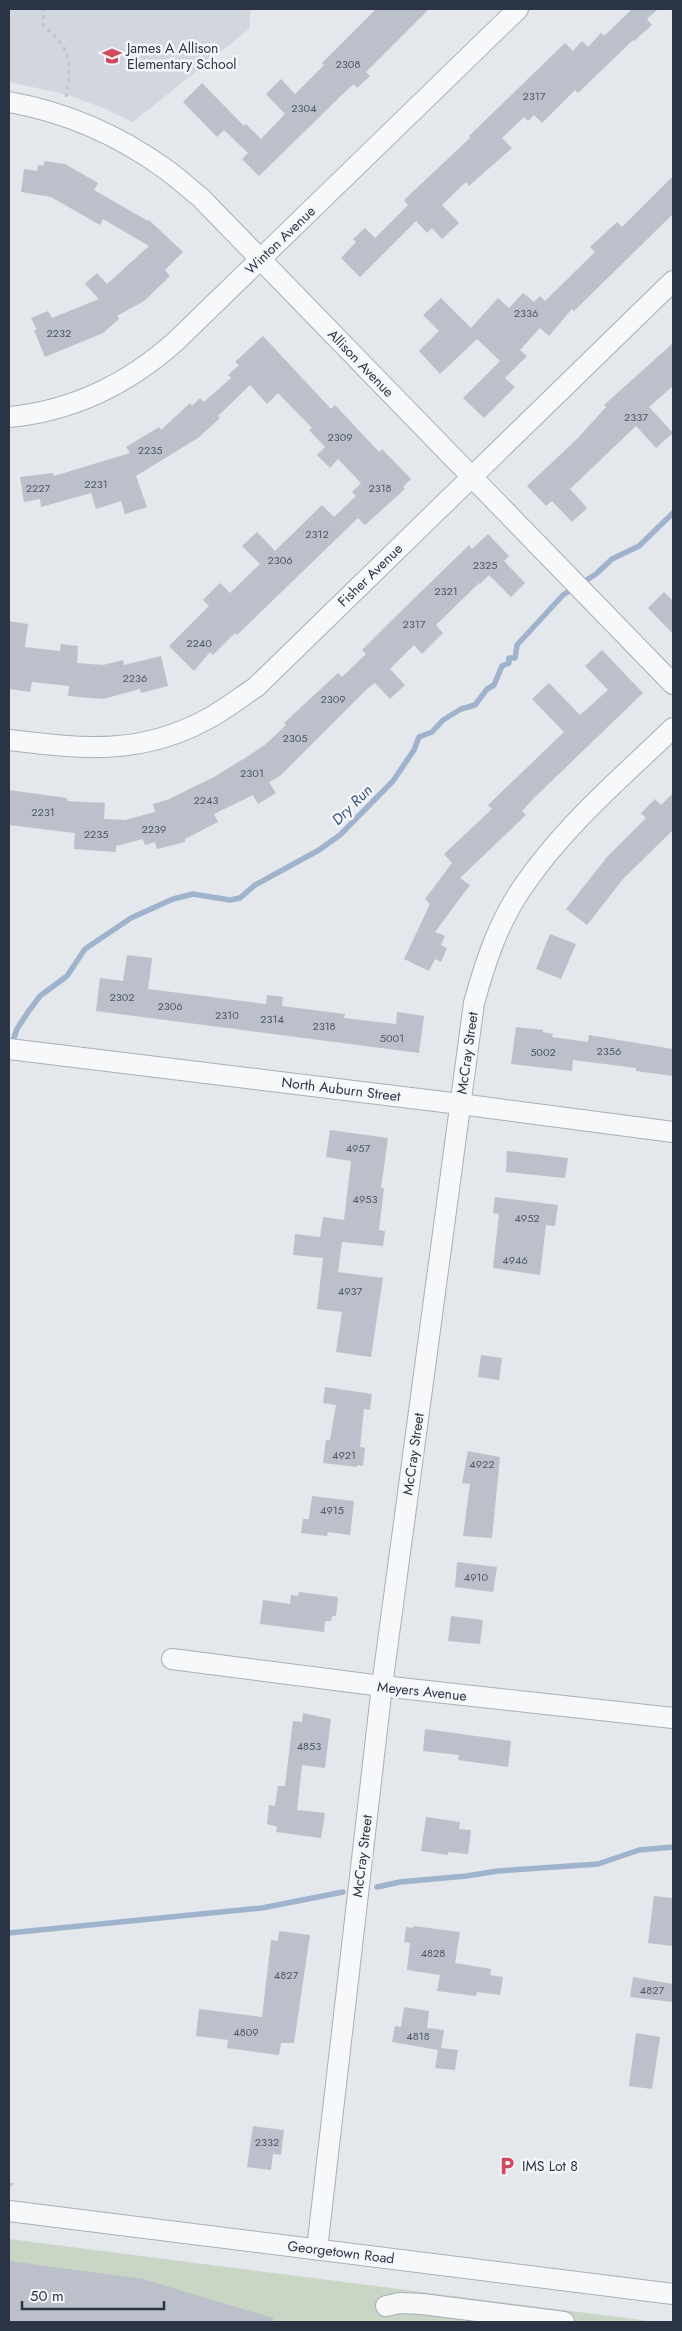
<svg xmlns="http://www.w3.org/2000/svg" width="682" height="2331" font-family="Jost,sans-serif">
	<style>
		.built { fill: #d2d6de }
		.pitch { fill: #c9d6c5 }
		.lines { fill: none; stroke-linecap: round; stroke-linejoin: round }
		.stream { stroke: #9fb4cc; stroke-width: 5.5 }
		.building { fill: #bbc0ca }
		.minor-casing { stroke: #a9aeb7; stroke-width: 22 }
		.path { stroke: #c2c5cb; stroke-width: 3; stroke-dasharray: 4 4; stroke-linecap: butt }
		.minor { stroke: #f7f8fa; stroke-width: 20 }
		.labels { text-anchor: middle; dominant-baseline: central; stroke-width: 5; stroke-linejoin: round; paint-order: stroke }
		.number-label { font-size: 11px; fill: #4f5766 }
		.poi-label { font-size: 14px; fill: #2b3445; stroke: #f4f6f9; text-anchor: start }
		.street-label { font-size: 14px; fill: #2b3445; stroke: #f4f6f9 }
		.water-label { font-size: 15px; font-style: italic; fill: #34527a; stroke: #f4f6f9 }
	</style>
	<rect width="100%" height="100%" fill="#e4e7ec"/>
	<path class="built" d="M9,9H251L249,29L133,122L103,108L69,95L9,82Z"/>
	<path class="pitch" d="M9,2239L657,2322H9Z"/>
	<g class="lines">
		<g class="stream">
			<path d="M11,1046L17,1029L28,1012L40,996L67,976L85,949L131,918L173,899L193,894L230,900L240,898L255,885L319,850L340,835L393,781L414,750L419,737L432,732L443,720L461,709L475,705L487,689L494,685L502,666L509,663V658H515L517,645L563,595L596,574L612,559L639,546L673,513"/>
			<path d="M377,1887L400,1882L466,1876L498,1871L598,1864L639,1850L673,1847"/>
			<path d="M9,1933L262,1908L343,1892"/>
		</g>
	</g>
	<g class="building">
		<path d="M376,9H429L366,72L370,76L357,88L354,84L348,89L259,176L242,159L248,153L224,130L217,137L183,102L202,83L244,126L246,124L261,139L285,114L266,94L281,79L295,94L324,65L322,63Z"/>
		<path d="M632,9H658L647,19L652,25L634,41L633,40L578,93L575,90L542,123L534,115L528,121L524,117L502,138L512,148L469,186L466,182L442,205L459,223L442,239L432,228L427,233L416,221L360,277L341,258L356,242L353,239L365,228L375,238L408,205L404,200L470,138L469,136L565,43L573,51L582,41L588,47L601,33L604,36Z"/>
		<path d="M45,161L65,164L98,183L94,190L148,221L149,220L183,252L165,270L170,276L144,301L117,316L119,319L103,333L45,357L34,330H37L31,318L48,311L52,318L99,299L85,284L97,273L107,284L149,246L103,219L100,225L51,197L21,192L24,169L37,171L38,165L43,166Z"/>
		<path d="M673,176V214L574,311L572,309L549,336L540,328L520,350L527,356L505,378L515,387L484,418L463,398L500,361L477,339L440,374L419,351L439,331L423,315L441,298L471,328L498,298L509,308L523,293L534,302L540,296L545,301L595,252L590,247L617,222L622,227Z"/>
		<path d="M263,336L331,409L335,405L379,452L382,449L411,479L403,487L405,489L365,525L358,518L237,635L235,633L213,655L210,652L194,671L169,646L209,606L203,600L220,583L230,593L260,564L242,546L257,532L275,551L322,505L334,517L356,496L352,492L361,483L338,459L330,468L317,455L325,447L309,430L312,428L278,393L267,404L250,385L218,416L220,418L198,438L136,476L147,507L125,514L121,501L96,509L91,493L41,507L40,499L24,502L20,477L53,473L54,476L130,453L126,447L159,427L161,430L190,403L192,406L200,398L204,402L231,378L228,375L239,365L235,362Z"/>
		<path d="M673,343V386L649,407L673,433L656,448L636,426L570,489L587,508L572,522L552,501L546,506L527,486L578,438L606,407L604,405Z"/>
		<path d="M488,534L509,556L504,561L525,583L511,597L489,575L480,584L479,583L436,625L443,633L422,654L414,645L390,669L405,685L390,699L375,683L368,688L280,776L269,782L276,793L258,804L253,795L214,814L218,822L185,839V842L157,849L155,842L145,845L143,839L116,846V852L74,849L75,833L9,825V790L67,798V801L105,803L104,819L125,820L155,812L153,804L167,800L214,777L245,758L266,744L286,725L284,723L338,673L342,677L366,654L362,650L391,621L469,545L472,549Z"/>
		<path d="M664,592L673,601V634L648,608Z"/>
		<path d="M9,621L28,624L25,647L60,651L61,644L78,646L77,663L103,665L123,660L124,665L161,656L168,686L141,693L140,689L103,699L68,696L69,686L32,682L30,692L10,689Z"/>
		<path d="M602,650L643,693L534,798L522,811L526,815L460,878L470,885L435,932L445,936L441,945L447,948L441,962L435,959L429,971L404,959L430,904L425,899L452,863L444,854L492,809L488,805L564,732L532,699L549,683L580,715L608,690L585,666Z"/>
		<path d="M673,793V830L623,879L587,925L566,909L607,857L646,818L641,813L655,799L661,805Z"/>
		<path d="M550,934L576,944L561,979L536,969Z"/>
		<path d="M127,955L152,958L148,989L266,1004L267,995L283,997L282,1006L345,1014L344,1018L396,1024L397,1012L424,1016L419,1053L96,1011L100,978L123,981Z"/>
		<path d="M516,1027L543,1030V1032L553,1034L552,1037L588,1042L589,1035L673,1049V1076L636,1071V1068L573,1060L572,1071L511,1064Z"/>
		<path d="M330,1130L388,1138L381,1188H384L379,1230L385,1231L383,1246L342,1242L338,1272L383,1278L371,1357L336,1352L342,1312L317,1309L323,1258L293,1255L295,1234L320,1237L323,1217L344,1220L351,1161L326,1157Z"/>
		<path d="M507,1151L568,1158L565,1178L506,1172Z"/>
		<path d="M495,1197L558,1205L555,1226L546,1225L540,1275L493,1268L499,1214L493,1213Z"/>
		<path d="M481,1355L502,1358L499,1380L478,1377Z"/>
		<path d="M325,1387L372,1394L370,1410L364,1409L360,1447L365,1448L363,1466L357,1465V1467L323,1463L326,1440H330L336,1405L323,1403Z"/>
		<path d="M468,1451L500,1457L492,1538L463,1536L470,1484L462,1483Z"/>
		<path d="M312,1496L354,1501L350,1535L328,1532L327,1536L301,1533L303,1519H309Z"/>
		<path d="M457,1562L497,1567L493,1592L455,1587Z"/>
		<path d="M299,1592L338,1597L336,1616H332L331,1621H325L324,1632L260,1624L263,1600L290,1604L291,1595L298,1596Z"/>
		<path d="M451,1616L483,1620L480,1644L448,1641Z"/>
		<path d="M303,1713L331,1719L325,1768L302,1765L297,1810L325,1813L321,1838L276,1832L277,1827L267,1824L269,1805L275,1806L278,1786H285L293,1721L302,1722Z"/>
		<path d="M425,1729L511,1741L508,1767L458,1760L459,1755L423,1751Z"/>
		<path d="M426,1817L460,1822L459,1829L471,1830L468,1854L448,1852V1855L421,1851Z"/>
		<path d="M654,1896L673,1898V1946L648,1943Z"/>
		<path d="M413,1926L460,1932L455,1963L491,1969L490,1975L503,1977L500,1995L477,1992L476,1996L437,1991L440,1975L407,1970L410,1943L404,1942L406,1927L413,1928Z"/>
		<path d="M279,1931L310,1935L294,2043H281L279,2055L227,2048L228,2040L196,2036L199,2009L262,2017L271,1940L278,1941Z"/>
		<path d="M633,1977L673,1984V2002L630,1997Z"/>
		<path d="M404,2007L429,2011L427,2028L444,2030L441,2048L458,2050L455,2070L435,2068L438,2050L392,2042L395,2026L401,2027Z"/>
		<path d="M636,2033L660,2037L652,2089L629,2086Z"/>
		<path d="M253,2126L284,2130L281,2155L273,2154L271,2170L247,2167Z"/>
		<path d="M9,2261L143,2279L273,2318V2322H9Z"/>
	</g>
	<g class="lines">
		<g class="minor-casing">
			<g id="minor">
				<path d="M9,102C65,112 118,135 164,168C177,177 188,188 200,197L673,684"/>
				<path d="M9,417C73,411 128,384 176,341L518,9"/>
				<path d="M9,740C84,749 142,756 211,717C227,708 241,697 256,687L673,281"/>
				<path d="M9,1049L460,1104L673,1132"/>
				<path d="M172,1659L382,1686L673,1718"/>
				<path d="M9,2211L673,2294"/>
				<path d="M317,2249L382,1686L474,1003C485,963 498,923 522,888C563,827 620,779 673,728"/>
				<path d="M386,2306L400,2303L422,2304L564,2322"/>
			</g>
		</g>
		<g class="path">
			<path d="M33,9L44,10L43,25C73,52 71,58 66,97"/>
			<path d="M9,2184L15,2185"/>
		</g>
		<use href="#minor" class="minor"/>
	</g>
	<defs>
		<g id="school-bare" transform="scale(1.5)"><path d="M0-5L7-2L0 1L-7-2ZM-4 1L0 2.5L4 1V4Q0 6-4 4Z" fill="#d1495b" stroke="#f4f6f9" stroke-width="2.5" paint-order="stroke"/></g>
		<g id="parking-bare" transform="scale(1.5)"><path d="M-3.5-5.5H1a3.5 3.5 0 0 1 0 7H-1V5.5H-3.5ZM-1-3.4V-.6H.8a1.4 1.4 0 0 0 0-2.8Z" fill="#d1495b" stroke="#f4f6f9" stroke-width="2.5" paint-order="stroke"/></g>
	</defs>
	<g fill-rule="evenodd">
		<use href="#school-bare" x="112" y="56"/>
		<use href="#parking-bare" x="507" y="2166"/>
	</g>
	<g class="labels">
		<g class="number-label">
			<text x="348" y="64">2308</text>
			<text x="534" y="96">2317</text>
			<text x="304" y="108">2304</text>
			<text x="526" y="313">2336</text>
			<text x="59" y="333">2232</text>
			<text x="636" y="417">2337</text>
			<text x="340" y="437">2309</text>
			<text x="150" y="450">2235</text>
			<text x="96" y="484">2231</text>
			<text x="38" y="488">2227</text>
			<text x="380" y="488">2318</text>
			<text x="317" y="534">2312</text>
			<text x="280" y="560">2306</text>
			<text x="485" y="565">2325</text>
			<text x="446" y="591">2321</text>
			<text x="414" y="624">2317</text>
			<text x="199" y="643">2240</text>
			<text x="135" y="678">2236</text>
			<text x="333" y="699">2309</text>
			<text x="295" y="738">2305</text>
			<text x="252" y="773">2301</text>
			<text x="206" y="800">2243</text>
			<text x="43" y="812">2231</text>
			<text x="154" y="829">2239</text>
			<text x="96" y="834">2235</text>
			<text x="122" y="997">2302</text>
			<text x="170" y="1006">2306</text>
			<text x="227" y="1015">2310</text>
			<text x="272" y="1019">2314</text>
			<text x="324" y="1026">2318</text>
			<text x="392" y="1038">5001</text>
			<text x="609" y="1051">2356</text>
			<text x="543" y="1052">5002</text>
			<text x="358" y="1148">4957</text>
			<text x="365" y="1199">4953</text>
			<text x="527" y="1218">4952</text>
			<text x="515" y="1260">4946</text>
			<text x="350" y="1291">4937</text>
			<text x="344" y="1455">4921</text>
			<text x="482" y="1464">4922</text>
			<text x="332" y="1510">4915</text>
			<text x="476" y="1577">4910</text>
			<text x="309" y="1746">4853</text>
			<text x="433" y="1953">4828</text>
			<text x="286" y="1975">4827</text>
			<text x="652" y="1990">4827</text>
			<text x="246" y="2032">4809</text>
			<text x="418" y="2036">4818</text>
			<text x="267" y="2142">2332</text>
		</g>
		<g class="poi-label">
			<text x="127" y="48">James A Allison<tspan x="127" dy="16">Elementary School</tspan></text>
			<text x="522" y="2166">IMS Lot 8</text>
		</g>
		<g class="street-label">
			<text transform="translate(280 240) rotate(-44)">Winton Avenue</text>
			<text transform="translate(361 363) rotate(46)">Allison Avenue</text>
			<text transform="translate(370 575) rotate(-44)">Fisher Avenue</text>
			<text transform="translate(467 1053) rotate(-82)">McCray Street</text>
			<text transform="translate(341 1089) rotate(7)">North Auburn Street</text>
			<text transform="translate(413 1454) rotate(-82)">McCray Street</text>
			<text transform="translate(422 1691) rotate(6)">Meyers Avenue</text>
			<text transform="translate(362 1856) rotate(-83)">McCray Street</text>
			<text transform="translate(341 2252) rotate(7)">Georgetown Road</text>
		</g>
		<g class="water-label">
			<text transform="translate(352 805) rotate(-45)">Dry Run</text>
		</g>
	</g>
	<rect width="682" height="2331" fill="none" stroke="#2b3445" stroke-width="20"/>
	<path d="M22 2301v8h142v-8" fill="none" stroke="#2b3445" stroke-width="2.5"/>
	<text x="30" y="2301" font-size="15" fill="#2b3445" stroke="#f4f6f9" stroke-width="4" paint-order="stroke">50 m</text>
</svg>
